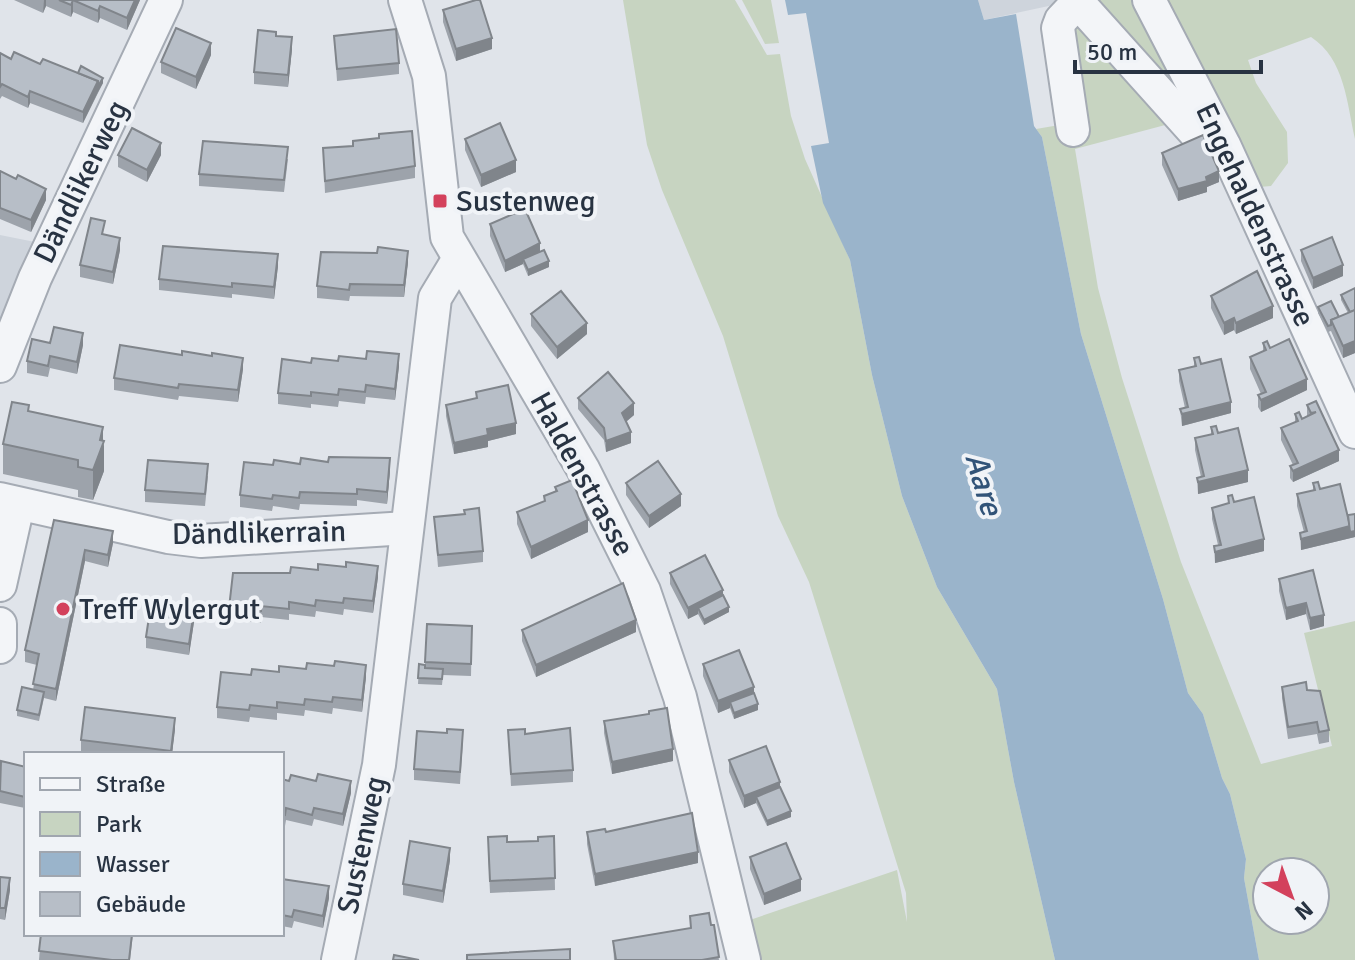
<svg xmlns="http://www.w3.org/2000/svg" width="1355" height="960" font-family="Signika,sans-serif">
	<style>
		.built { fill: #ced4dc }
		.green { fill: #c7d4c1; fill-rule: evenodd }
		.water { fill: #9ab4cb }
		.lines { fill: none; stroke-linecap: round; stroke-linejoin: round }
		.minor-casing { stroke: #a5abb4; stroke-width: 36 }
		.minor { stroke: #f3f5f8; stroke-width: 32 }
		.wall { fill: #9da3ab }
		.shaded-wall { fill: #80858b }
		.building { fill: #b7bec7; stroke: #80858b; stroke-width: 2 }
		.poi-dot { fill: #d3415c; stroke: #f0f3f7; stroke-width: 3 }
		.labels { text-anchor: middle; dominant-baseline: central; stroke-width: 8; stroke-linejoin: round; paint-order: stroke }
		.street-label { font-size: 30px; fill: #283342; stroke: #f0f3f7 }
		.poi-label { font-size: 30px; fill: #283342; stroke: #f0f3f7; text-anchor: start }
		.water-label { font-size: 32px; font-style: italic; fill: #315378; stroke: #f0f3f7 }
	</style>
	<rect width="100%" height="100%" fill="#e0e4ea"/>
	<g class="built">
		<path d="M978,0H1057L1058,4L984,20Z"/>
		<path d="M0,235L40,243L0,330Z"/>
	</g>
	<g class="green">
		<path d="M623,0H735L767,55L780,54L791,116L805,159L850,260L872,375L902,496L937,587L997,689L1014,782L1055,960H745L735,925L897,870L907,922L906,893L809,582L778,516L723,336L662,190L647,145Z"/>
		<path d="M742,0H771L779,43L765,44Z"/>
		<path d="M1089,0H1148L1189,75L1184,120L1075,149L1098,288L1122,378L1181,562L1261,764L1332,746L1304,633L1355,621V960H1259L1244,878L1246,859L1230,794L1222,778L1203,714L1188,693L1163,599L1081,334L1042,137L1036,129L1077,122L1067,38ZM1267,872H1315V920H1267Z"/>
		<path d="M1149,0H1355V139C1347,104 1345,59 1311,37L1248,60L1256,83L1287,132L1288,163L1271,186L1248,188Z"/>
	</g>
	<path class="water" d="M785,0H978L984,20L1016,14L1034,126L1042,137L1081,334L1163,599L1188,693L1203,714L1222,778L1230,794L1246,859L1244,878L1259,960H1055L1014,782L997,689L937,587L902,496L872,375L850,260L823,203L811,146L829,143L806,13L788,15Z"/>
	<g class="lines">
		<g class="minor-casing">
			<g id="minor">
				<path d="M405,0L429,76L447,237L583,469L644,591L680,697L744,960"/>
				<path d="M1076,0L1199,137L1223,157"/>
				<path d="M1149,0L1224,145L1355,432"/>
				<path d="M1073,130L1058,28L1061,20L1078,2"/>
				<path d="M0,366L35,278L166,0"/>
				<path d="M0,499L168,537L201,541L407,528"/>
				<path d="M0,585L18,505"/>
				<path d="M0,624V647"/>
				<path d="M338,960L379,765L435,298L458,260"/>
			</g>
		</g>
		<use href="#minor" class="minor"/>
	</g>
	<g class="wall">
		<path d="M14,0H140L127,30L100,18L98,23L73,12L71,17L46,6L43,13Z"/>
		<path d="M443,10L492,49L456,61L443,22Z"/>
		<path d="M276,36L292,49L288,87L254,84V72Z"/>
		<path d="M334,36L399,63V74L337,81Z"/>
		<path d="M0,53L11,59L40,64L103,83L83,123L30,103L28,108L2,96L0,99Z"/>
		<path d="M211,55L196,89L161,73V62Z"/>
		<path d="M465,139L516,172L481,187L465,150Z"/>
		<path d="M323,148L415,166V178L325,193Z"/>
		<path d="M1162,153L1219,182L1207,187V192L1178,201L1162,165Z"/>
		<path d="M118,155H161L147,182L118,167Z"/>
		<path d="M288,159L284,192L199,186V174Z"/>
		<path d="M0,171L46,200L31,232L0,219Z"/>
		<path d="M490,224L540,251L549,267L528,276L523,264L505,272L490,236Z"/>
		<path d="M120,250L113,284L80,277V265Z"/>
		<path d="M1301,250L1343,276L1313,289L1301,261Z"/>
		<path d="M408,262L404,297L350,296L349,301L317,298V286Z"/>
		<path d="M278,266L274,299L232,294V298L159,290V279Z"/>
		<path d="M1355,288V353L1343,358L1331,331L1328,332L1318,313V307L1339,317L1348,313L1341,300V295Z"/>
		<path d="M1211,296L1273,318L1236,334L1234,330L1224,335L1211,308Z"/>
		<path d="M531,314L587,334L557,359L531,326Z"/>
		<path d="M50,343L83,345L77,374L50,368L48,377L27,373V361Z"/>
		<path d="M1263,343L1270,348L1307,390L1261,412L1258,407V395L1261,394L1250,369V357L1263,351Z"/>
		<path d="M1194,358L1201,364L1231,413L1182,426L1180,409L1185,408L1179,381V370L1194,366Z"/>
		<path d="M311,363L399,366L395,400L366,397L365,404L339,401L338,407L311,404V408L278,404V393Z"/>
		<path d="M243,369L238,402L179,396L178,400L114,390V378Z"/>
		<path d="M476,392L516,434L488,441V447L454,454L446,416V405L476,398Z"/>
		<path d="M578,398L634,415L626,422L631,443L606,452L604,440L578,409Z"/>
		<path d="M1316,401L1339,461L1293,482L1290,478V466L1293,465L1281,440V428L1295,422V414L1302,419L1307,416V405Z"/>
		<path d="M29,411L103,441L104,471L93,500L78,497V490L3,474V444Z"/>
		<path d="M1211,427L1218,433L1248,482L1198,494L1197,478L1201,477L1195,450V438L1211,435Z"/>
		<path d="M300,464L390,470L387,504L357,500V506L300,504L299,510L273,506L272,511L240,507V495L273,465Z"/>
		<path d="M208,476L205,506L145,502V490Z"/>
		<path d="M626,483L681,506L649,528L626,495Z"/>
		<path d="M1313,483L1348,515L1355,514V537L1301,550L1300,533L1304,532L1297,506V494L1313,491Z"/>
		<path d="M555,487L588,532L531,559L517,524V512L544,502V496L555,491Z"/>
		<path d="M1228,496L1234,502L1264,551L1215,563L1214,546L1218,545L1212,519V508L1228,504Z"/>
		<path d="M464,514L483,551V562L438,567L434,517Z"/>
		<path d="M54,520L113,543L108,567L85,561L56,701L44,698L39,721L17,716V710L33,690L37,665L25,662V650Z"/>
		<path d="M1313,570L1324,626L1310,630L1306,614L1286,620L1279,591V579Z"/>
		<path d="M670,573L723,595L729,612L704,625L698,614L688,619L670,584Z"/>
		<path d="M378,577L373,613L344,609L343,615L316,611L315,617L289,614V620L261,617V623L229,619V608Z"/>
		<path d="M194,622L189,655L146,648V637Z"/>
		<path d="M427,624L472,626L471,676L443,675L442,685L418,684L419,664L425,665Z"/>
		<path d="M522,630L636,632L536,677L522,641Z"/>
		<path d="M703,664L754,693L758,710L734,719L730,708L718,713L703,676Z"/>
		<path d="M279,672L366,677L362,712L333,708L332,714L305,710L304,716L277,713V720L250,717L249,722L217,718V707L251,675Z"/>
		<path d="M1282,687L1307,690L1329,730V742L1319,744L1317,734L1288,739L1282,698Z"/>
		<path d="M604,721L673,761L612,774L604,733Z"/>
		<path d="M175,729L172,754H102L81,751V740Z"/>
		<path d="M508,730L525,734L573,770V782L511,786Z"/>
		<path d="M463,741L460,784L414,780V769Z"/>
		<path d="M729,760L780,787L791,817L767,826L756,803L744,808L729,772Z"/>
		<path d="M0,765L26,767V801L25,808L0,803Z"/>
		<path d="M282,779L351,793L343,826L314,819L312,826L286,820L285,826H282Z"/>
		<path d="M587,832H606L698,863L595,886L587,844Z"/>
		<path d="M554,836L555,890L490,893L488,849L507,842L538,841Z"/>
		<path d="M750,857L801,891L764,905L750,869Z"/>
		<path d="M450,860L443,903L403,895V884Z"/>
		<path d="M0,877L10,890L5,920L0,919Z"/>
		<path d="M282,879L329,898L323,928L294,921L292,928L282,926Z"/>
		<path d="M690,916L711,925H714L719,960H614L613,941L690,928Z"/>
		<path d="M41,934H133L130,960H39Z"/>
	</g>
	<g class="shaded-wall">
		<path d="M44,0H46V6L43,13Z"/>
		<path d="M73,0V12L71,17V5Z"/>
		<path d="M135,0H140L127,30V18Z"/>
		<path d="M100,6V18L98,23V11Z"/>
		<path d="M292,37V49L288,87V75Z"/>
		<path d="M492,38V49L456,61V49Z"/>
		<path d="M211,43V55L196,89V77Z"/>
		<path d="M103,78V83L98,92V86Z"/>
		<path d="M98,81V92L83,123V112Z"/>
		<path d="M30,91V103L28,108V97Z"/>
		<path d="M161,143V155L147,182V170Z"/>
		<path d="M516,160V172L481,187V175Z"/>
		<path d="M1219,171V182L1207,187V192L1178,201V189Z"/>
		<path d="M46,189V200L31,232V220Z"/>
		<path d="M120,238V250L113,284V272Z"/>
		<path d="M540,243V255L523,259V264L505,272V261Z"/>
		<path d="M408,251V262L404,297V285Z"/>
		<path d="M278,254V266L274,299V287Z"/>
		<path d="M549,261V267L528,276V270Z"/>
		<path d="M1343,265V276L1313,289V278Z"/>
		<path d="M1273,306V318L1236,334V323Z"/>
		<path d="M1234,318V330L1224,335V323Z"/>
		<path d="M587,323V334L557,359V347Z"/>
		<path d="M83,333V345L77,374V362Z"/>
		<path d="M1355,341V353L1343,358V346Z"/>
		<path d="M399,354V366L395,400V389Z"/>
		<path d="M243,358V369L238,402V390Z"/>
		<path d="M1307,379V390L1261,412V400Z"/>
		<path d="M1231,402V413L1182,426V414Z"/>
		<path d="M634,403V415L622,425V413Z"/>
		<path d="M516,423V434L488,441V447L454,454V443L487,429Z"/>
		<path d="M103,427V446L104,441V471L93,500V470Z"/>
		<path d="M631,432V443L606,452V441Z"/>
		<path d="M1339,450V461L1293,482V471Z"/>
		<path d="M390,458V470L387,504V492Z"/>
		<path d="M1248,470V482L1198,494V482Z"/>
		<path d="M681,494V506L649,528V516Z"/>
		<path d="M588,520V532L531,559V547Z"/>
		<path d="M1350,526L1355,531V537L1301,550V539Z"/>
		<path d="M113,531V543L108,567V555Z"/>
		<path d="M1264,539V551L1215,563V552Z"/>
		<path d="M85,550V561L56,701V689Z"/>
		<path d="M378,566V577L373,613V601Z"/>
		<path d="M723,590V601L698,608V614L688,619V608Z"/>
		<path d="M1306,603V614L1286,620V608Z"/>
		<path d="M729,607V612L704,625V620Z"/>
		<path d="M194,611V622L189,655V644Z"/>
		<path d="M1324,615V626L1310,630V618Z"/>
		<path d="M636,620V632L536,677V665Z"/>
		<path d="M366,665V677L362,712V700Z"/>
		<path d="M754,687V699L730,702V708L718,713V701Z"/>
		<path d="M758,704V710L734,719V713Z"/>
		<path d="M175,718V729L172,754H171Z"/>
		<path d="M673,749V761L612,774V762Z"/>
		<path d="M351,781V793L343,826V814Z"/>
		<path d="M780,782V793L756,797V803L744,808V796Z"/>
		<path d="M791,811V817L767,826V821Z"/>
		<path d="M450,848V860L443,903V891Z"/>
		<path d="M698,852V863L595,886V874Z"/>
		<path d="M10,878V890L5,920V908Z"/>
		<path d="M801,879V891L764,905V894Z"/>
		<path d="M329,886V898L323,928V916Z"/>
	</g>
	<g class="building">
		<path d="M59,0H135L127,18L100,6L98,11L73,0L71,5Z"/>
		<path d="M476,0H480L492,38L456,49L443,10Z"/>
		<path d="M176,28L211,43L196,77L161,62Z"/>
		<path d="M396,29L399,63L337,69L334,36Z"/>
		<path d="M258,30L276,32V36L292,37L288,75L254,72Z"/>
		<path d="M14,52L40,64L43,59L98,81L83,112L30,91L28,97L2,84L0,87V53L11,59Z"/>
		<path d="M81,66L103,78L98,86V81L78,73Z"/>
		<path d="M500,123L516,160L481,175L465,139Z"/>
		<path d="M132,128L161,143L147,170L118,155Z"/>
		<path d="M412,131L415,166L325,181L323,148L353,146V141L379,138V134Z"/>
		<path d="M1203,135L1219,171L1206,177L1207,181L1178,189L1162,153Z"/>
		<path d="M203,141L288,147L284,180L199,174Z"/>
		<path d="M0,171L16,179L18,175L46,189L31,220L0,208Z"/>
		<path d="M525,209L540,243L505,261L490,224Z"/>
		<path d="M91,218L105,221L102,234L120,238L113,272L80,265Z"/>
		<path d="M1332,237L1343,265L1313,278L1301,250Z"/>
		<path d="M163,246L278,254L274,287L232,283V287L159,279Z"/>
		<path d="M378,247L408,251L404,285L350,284L349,290L317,286L321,252L377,253Z"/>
		<path d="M544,250L549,261L528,270L523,259Z"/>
		<path d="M1257,271L1273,306L1236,323L1234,318L1224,323L1211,296Z"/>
		<path d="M1355,288V310L1350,312L1341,295Z"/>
		<path d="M561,291L587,323L557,347L531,314Z"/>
		<path d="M1331,301L1339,317L1331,320V325L1328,326L1318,307Z"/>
		<path d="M1355,310V341L1343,346L1331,320Z"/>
		<path d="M54,327L83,333L77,362L50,356L48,366L27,361L32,339L50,343Z"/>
		<path d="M1289,339L1307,379L1261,400L1258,395L1266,392L1250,357L1266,350L1263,343L1267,341L1270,348Z"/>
		<path d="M120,345L182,355V351L212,356V353L243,358L238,390L179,384L178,388L114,378Z"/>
		<path d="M367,351L399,354L395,389L366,385L365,392L339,389L338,395L311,392V396L278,393L282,359L311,363L312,358L338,361L339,356L366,359Z"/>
		<path d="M1199,357L1201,364L1221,359L1231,402L1182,414L1180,409L1188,407L1179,370L1196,366L1194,358Z"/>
		<path d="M608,372L634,403L622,413L631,432L606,441L604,428L578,398Z"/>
		<path d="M508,385L516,423L487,429L488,435L454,443L446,405L477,398L476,392Z"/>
		<path d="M1316,401L1339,450L1293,471L1290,466L1298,463L1281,428L1298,421L1295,414L1299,412L1302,419L1316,412L1311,413L1307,405Z"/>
		<path d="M12,402L29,405L28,411L103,427L100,440L104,441L93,470L78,467V460L3,444Z"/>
		<path d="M1216,426L1218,433L1238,428L1248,470L1198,482L1197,478L1204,476L1195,438L1213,434L1211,427Z"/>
		<path d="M329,457L390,458L387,492L357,489V494L300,492L299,498L273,495L272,499L240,495L244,462L273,465L274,460L300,464L301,458L328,462Z"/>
		<path d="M148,460L208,464L205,494L145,490Z"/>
		<path d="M658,461L681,494L649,516L626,483Z"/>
		<path d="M572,480L588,520L531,547L517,512L545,501L544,496L557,491L555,487Z"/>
		<path d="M1318,482L1320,489L1340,484L1350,526L1301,539L1300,533L1307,531L1297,494L1315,490L1313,483Z"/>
		<path d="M1232,495L1234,502L1254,497L1264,539L1215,552L1214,546L1221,545L1212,508L1229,503L1228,496Z"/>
		<path d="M479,508L483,551L438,555L434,517L465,514L464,510Z"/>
		<path d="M1355,514V531L1350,532L1348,515Z"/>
		<path d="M54,520L113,531L108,555L85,550L56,689L33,684L39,654L25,650Z"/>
		<path d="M705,555L723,590L688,608L670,573Z"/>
		<path d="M346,562L378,566L373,601L344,598L343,603L316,600L315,606L289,602V609L261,606V611L229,608L233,573H290L291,567L318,570V564L346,567Z"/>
		<path d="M1313,570L1324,615L1310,618L1306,603L1286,608L1279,579Z"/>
		<path d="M623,583L636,620L536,665L522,630Z"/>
		<path d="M723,595L729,607L704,620L698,608Z"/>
		<path d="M151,604L194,611L189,644L146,637Z"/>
		<path d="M427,624L472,626L471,664L425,662Z"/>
		<path d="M739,650L754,687L718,701L703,664Z"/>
		<path d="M335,661L366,665L362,700L333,697L332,702L305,699L304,705L277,702V708L250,705L249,710L217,707L221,672L251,675L252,669L279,672V666L306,669L307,663L334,666Z"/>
		<path d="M419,664L425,665V668L443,669L442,679L418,678Z"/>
		<path d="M1306,682L1307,690L1320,691L1329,730L1319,732L1317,722L1288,727L1282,687Z"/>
		<path d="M22,687L44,692L39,715L17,710Z"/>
		<path d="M754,693L758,704L734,713L730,702Z"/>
		<path d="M85,707L175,718L171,751L81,740Z"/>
		<path d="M667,708L673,749L612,762L604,721L649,714V711Z"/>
		<path d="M570,728L573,770L511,774L508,730L525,729V734Z"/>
		<path d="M447,729L463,730L460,772L414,769L417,731L447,733Z"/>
		<path d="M766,746L780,782L744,796L729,760Z"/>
		<path d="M1,761L26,767V790L25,797L0,791Z"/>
		<path d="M318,774L351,781L343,814L314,808L312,815L286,808L285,815L282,814V779L289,781L291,775L316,781Z"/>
		<path d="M780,787L791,811L767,821L756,797Z"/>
		<path d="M692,813L698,852L595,874L587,832L605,829L606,832Z"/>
		<path d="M507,836V842L538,841V837L554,836L555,878L490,881L488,837Z"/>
		<path d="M410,841L450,848L443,891L403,884Z"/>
		<path d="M786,843L801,879L764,894L750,857Z"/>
		<path d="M0,877L10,878L5,908H0Z"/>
		<path d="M282,879L329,886L323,916L294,910L292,917L282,915Z"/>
		<path d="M709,913L711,925H714L719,957L702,960H616L613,941L691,928L690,916Z"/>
		<path d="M41,934H132L129,960H112L39,951Z"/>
		<path d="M570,949V960H467V955Z"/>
		<path d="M394,955L419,960H393Z"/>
	</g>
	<g class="poi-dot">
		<rect x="432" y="193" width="16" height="16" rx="4"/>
		<circle cx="63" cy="609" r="8"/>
	</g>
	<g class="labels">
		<g class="street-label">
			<text transform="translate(81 182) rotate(-64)">Dändlikerweg</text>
			<text transform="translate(1255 215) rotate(65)">Engehaldenstrasse</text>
			<text transform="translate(582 474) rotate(61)">Haldenstrasse</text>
			<text transform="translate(259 533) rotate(-1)">Dändlikerrain</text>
			<text transform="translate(362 845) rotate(-78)">Sustenweg</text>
		</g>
		<g class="poi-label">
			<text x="456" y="201">Sustenweg</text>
			<text x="79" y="609">Treff Wylergut</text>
		</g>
		<g class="water-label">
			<text transform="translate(984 484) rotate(74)">Aare</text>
		</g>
	</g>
	<rect x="24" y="752" width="260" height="184" fill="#f0f3f7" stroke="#a0a6af" stroke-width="2"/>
	<rect x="40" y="778" width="40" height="12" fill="#f3f5f8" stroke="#a0a6af" stroke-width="2"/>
	<text x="96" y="792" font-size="24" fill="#283342">Straße</text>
	<rect x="40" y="812" width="40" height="24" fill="#c7d4c1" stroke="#a0a6af" stroke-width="2"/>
	<text x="96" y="832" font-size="24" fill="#283342">Park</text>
	<rect x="40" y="852" width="40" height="24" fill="#9ab4cb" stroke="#a0a6af" stroke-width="2"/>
	<text x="96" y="872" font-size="24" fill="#283342">Wasser</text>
	<rect x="40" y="892" width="40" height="24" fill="#b7bec7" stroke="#a0a6af" stroke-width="2"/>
	<text x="96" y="912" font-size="24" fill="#283342">Gebäude</text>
	<g transform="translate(1291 896) rotate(139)"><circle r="38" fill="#f0f3f7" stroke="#a0a6af" stroke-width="2"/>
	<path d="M0-6L14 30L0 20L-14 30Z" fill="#d3415c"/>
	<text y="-12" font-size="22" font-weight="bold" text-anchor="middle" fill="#283342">N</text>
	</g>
	<path d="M1075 60v12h186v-12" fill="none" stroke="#283342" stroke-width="4"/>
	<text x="1087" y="60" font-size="24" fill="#283342" stroke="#f0f3f7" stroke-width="6" paint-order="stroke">50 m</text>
</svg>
